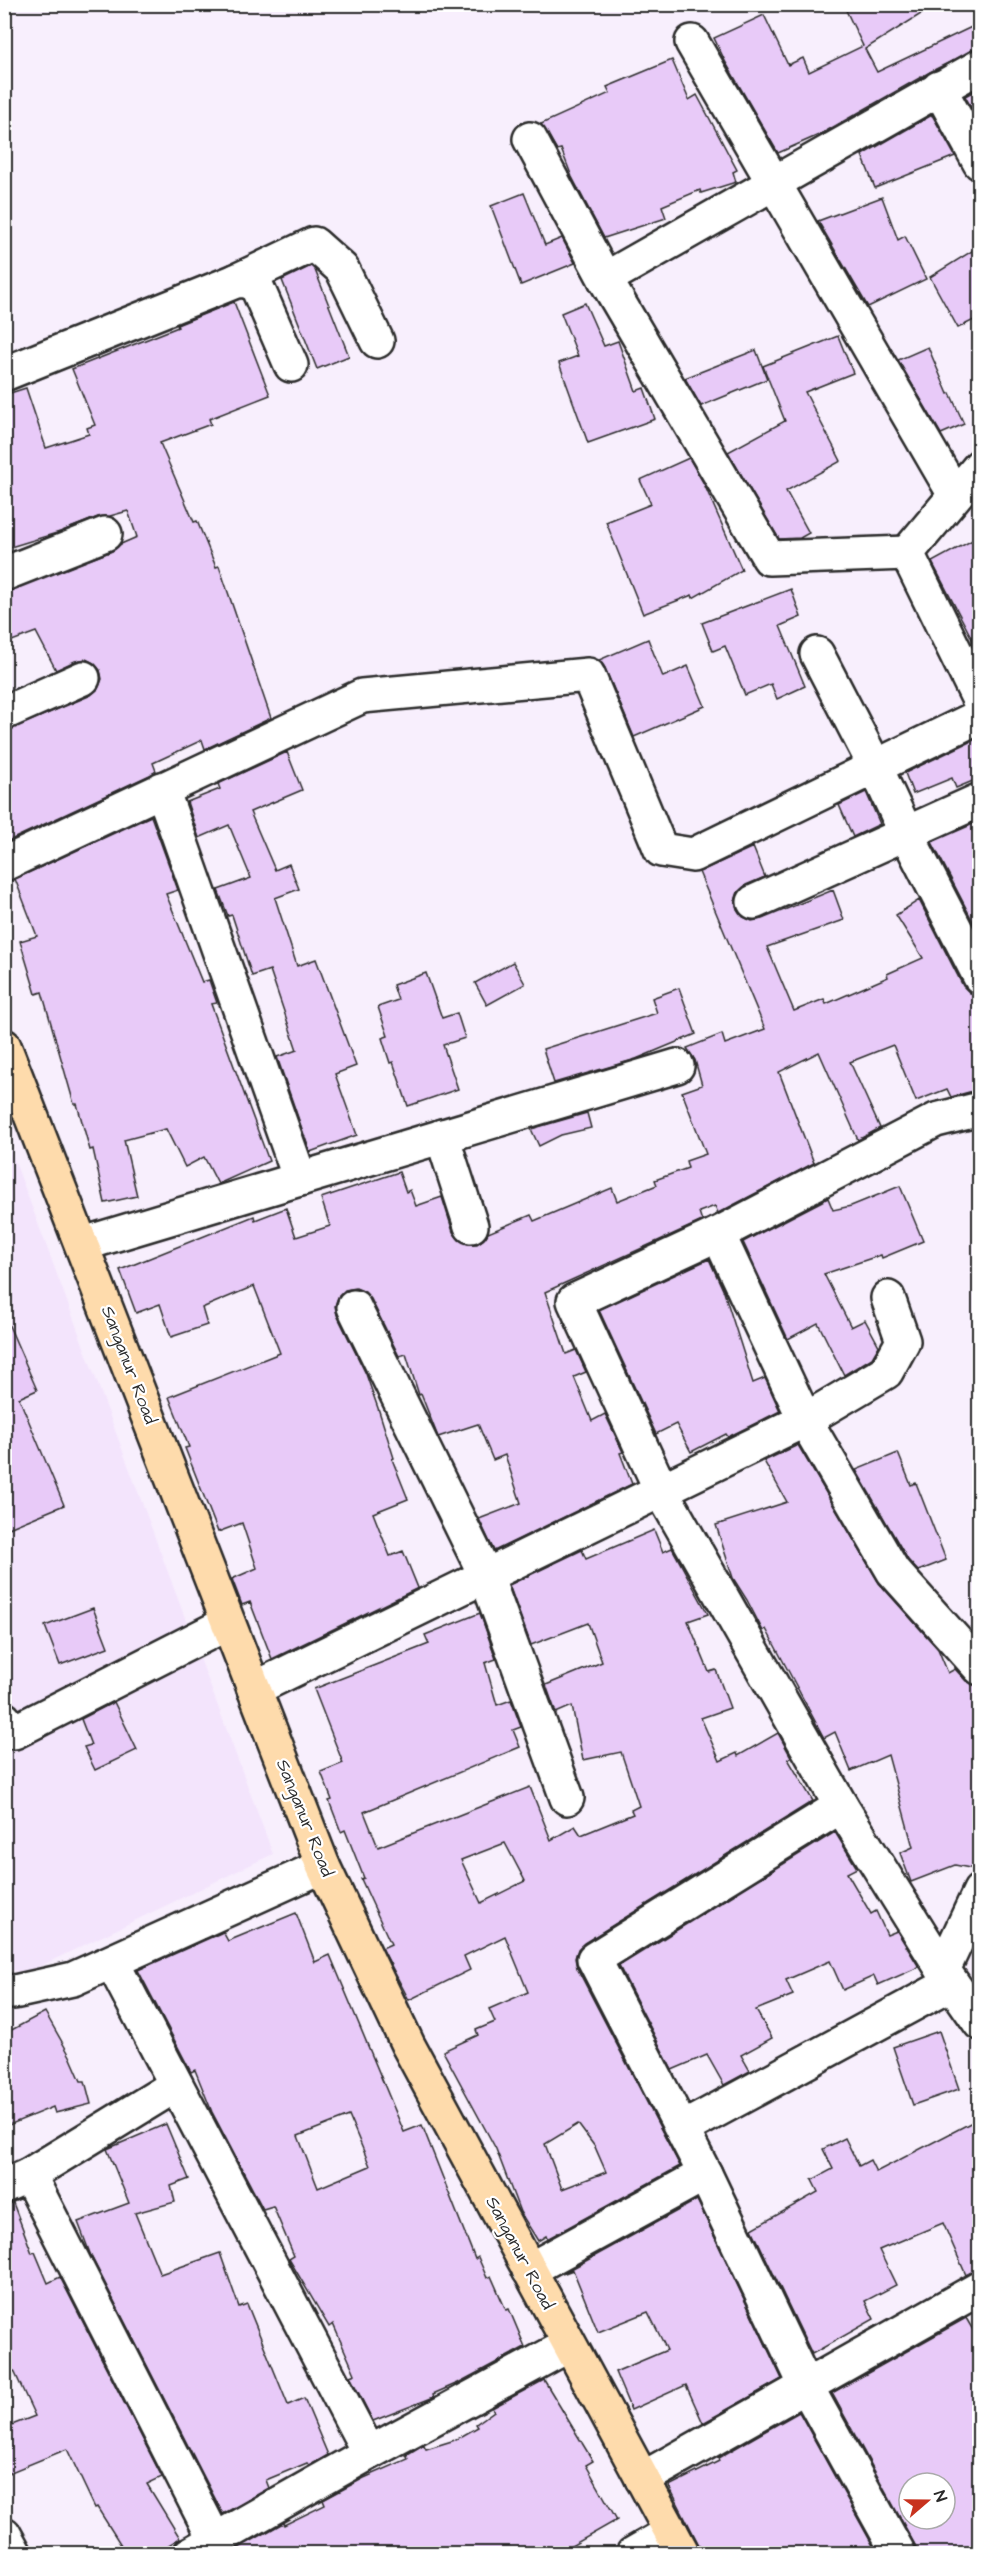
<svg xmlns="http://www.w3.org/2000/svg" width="984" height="2558" font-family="'Architects Daughter',sans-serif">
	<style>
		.built { fill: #f3e4fc }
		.building { fill: #e8caf8; stroke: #2b2b2b; stroke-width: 1.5; fill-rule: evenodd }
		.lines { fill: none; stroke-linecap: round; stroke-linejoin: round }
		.minor-casing { stroke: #2b2b2b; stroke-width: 38 }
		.major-casing { stroke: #2b2b2b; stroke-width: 38 }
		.minor { stroke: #fff; stroke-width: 33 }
		.major { stroke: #fedbac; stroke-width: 33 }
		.labels { text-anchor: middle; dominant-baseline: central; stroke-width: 4.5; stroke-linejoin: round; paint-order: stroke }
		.street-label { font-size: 18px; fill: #2b2b2b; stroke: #fff }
	</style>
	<rect width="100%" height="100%" fill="#f8effd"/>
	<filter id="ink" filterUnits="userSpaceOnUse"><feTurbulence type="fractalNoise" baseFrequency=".0167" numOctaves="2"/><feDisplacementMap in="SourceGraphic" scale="12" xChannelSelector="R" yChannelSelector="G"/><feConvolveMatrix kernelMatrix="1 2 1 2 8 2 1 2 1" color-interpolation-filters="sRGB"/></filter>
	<g filter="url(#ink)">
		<path class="built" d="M4,1132L273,1854L24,1974L4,1967Z"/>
		<g class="building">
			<path d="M843,4H937L865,49L877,72L980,23V47L930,72L821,134L778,153L726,63L714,38L764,15L788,65L803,58L809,72L863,46Z"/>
			<path d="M672,60L689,100L697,95L737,170L733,172L736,182L701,193L700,190L662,206L666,218L604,238L572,177L561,149L557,150L541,124L610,93L607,87Z"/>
			<path d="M980,88V123L965,96Z"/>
			<path d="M932,115L955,156L875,188L862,155Z"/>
			<path d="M524,193L545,245L562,238L575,263L521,285L491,206Z"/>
			<path d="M882,197L898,240L905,236L926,279L868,307L818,221Z"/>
			<path d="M980,246V317L958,328L930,277Z"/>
			<path d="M311,266L315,270L349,356L317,369L282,280Z"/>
			<path d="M234,302L270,395L209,419L211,424L160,443L194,522L197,521L216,567L219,566L271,718L205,749L202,740L153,763L156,771L152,774L4,843V732L91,695L98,689L102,679L100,670L94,663L86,659L75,661L56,670L36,632L4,644V592L112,551L121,544L137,537L128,511L110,516L98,517L60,532L4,549V395L26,388L46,448L89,434L87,428L95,425L72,369L178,327L177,325Z"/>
			<path d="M585,303L604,346L618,341L636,391L644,388L655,419L588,443L559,363L578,356L561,313Z"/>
			<path d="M838,336L853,373L805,392L841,461L786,491L809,533L800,538L779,539L728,452L785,421L763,366Z"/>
			<path d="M928,347L948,394L950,393L964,424L941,434L898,360Z"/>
			<path d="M756,350L767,379L701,406L685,378Z"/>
			<path d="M689,458L704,484L742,570L693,598L692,595L643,614L606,522L651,504L640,480Z"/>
			<path d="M980,536V654L932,562Z"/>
			<path d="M791,589L801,617L780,626L805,686L777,699L771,684L745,695L725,646L713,651L702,623Z"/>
			<path d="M648,639L663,677L688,666L705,706L634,737L605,668L599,660Z"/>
			<path d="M980,737V778L956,788L952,778L913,794L905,773Z"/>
			<path d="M287,752L302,790L250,812L275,870L289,864L299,889L275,898L297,966L316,959L356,1066L335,1074L357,1135L310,1152L277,1057L297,1050L270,970L252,976L232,915L228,916L218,890L251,878L229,825L199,838L187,802L220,789L218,784Z"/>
			<path d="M866,792L880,824L853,837L839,805Z"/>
			<path d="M151,816L178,890L166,894L202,982L209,980L217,1003L211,1004L269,1161L218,1184L204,1157L185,1167L166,1129L124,1140L137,1196L105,1203L93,1149L90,1150L77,1104H74L42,992L36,994L20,941L37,936L15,879Z"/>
			<path d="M980,821V935L932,842Z"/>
			<path d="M753,847L765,877L746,885L738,892L735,901L737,909L743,917L752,921L762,919L833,890L844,920L767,947L794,1011L824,999L826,1004L888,977L887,974L923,958L896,915L919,900L963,986L970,993L980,996V1089L951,1097L947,1089L916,1101L893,1045L850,1062L880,1128L858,1140L819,1052L779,1072L814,1163L718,1213L715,1206L699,1212L702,1221L545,1292L566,1354L576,1350L586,1372L574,1377L592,1421L605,1414L623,1452L620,1453L632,1484L494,1551L479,1519L521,1503L505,1455L493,1460L478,1424L438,1437L421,1394L419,1395L406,1354L399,1356L371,1299L365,1292L356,1288L345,1290L338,1297L335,1306L337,1315L366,1374L379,1411L394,1458L392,1459L408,1499L373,1513L390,1556L403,1551L418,1588L272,1659L250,1602L242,1605L232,1579L257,1568L242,1523L218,1532L185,1448L189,1447L169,1397L280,1353L254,1286L202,1308L207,1325L171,1337L160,1304L136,1313L120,1270L254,1216L255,1220L286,1208L296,1237L330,1226L321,1198L399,1172L406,1192L410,1190L416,1206L442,1197L453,1232L459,1240L468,1244H477L484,1239L488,1233L531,1215L534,1221L612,1188L617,1201L657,1185L655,1180L688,1168L686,1161L706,1154L682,1092L702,1085L695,1060L687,1048L722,1034L725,1044L765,1029L699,872Z"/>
			<path d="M513,962L525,984L487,1005L475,983Z"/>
			<path d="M426,973L442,1018L457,1013L465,1038L443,1045L458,1089L408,1106L393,1062L390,1063L382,1038L388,1036L378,1007L398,1000L393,985Z"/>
			<path d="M679,988L696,1034L636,1059L554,1083L543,1049L657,1013L652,998Z"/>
			<path d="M587,1113L591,1128L561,1135L539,1146L531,1129Z"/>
			<path d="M900,1186L923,1241L882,1258L881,1255L824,1274L851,1327L865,1320L879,1346L872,1358L844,1375L818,1323L788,1339L743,1242L828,1198L833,1210L851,1206Z"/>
			<path d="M709,1259L724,1292L753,1383L765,1378L780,1411L728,1437L726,1434L691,1452L676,1424L656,1434L599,1310Z"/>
			<path d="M4,1314L37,1390L19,1398L64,1505L4,1530Z"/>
			<path d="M798,1445L879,1583L938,1649L948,1673L955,1669L966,1681L980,1686V1870L955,1865L911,1882L900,1853L913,1847L888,1755L851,1771L835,1732L824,1738L766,1629L763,1631L747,1600L733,1578L716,1525L787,1502L764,1461Z"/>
			<path d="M898,1453L911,1485L916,1483L946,1560L918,1571L908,1560L856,1470Z"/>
			<path d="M654,1530L663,1552L672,1548L708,1614L688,1621L709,1672L716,1670L730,1708L701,1718L720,1761L737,1753L738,1756L778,1733L791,1757L788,1759L813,1801L584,1943L578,1949L575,1958L577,1968L680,2166L547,2239L546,2236L538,2241L520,2212L496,2149L443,2051L478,2035L476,2030L495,2022L489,2009L528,1992L505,1936L464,1956L470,1970L409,2000L382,1948L391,1944L361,1879L364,1878L345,1830L341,1832L329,1801L332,1800L321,1772L343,1763L314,1689L429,1644L425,1635L480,1613L496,1659L485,1663L497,1705L511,1700L521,1727L513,1730L520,1747L364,1812L378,1847L530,1787L551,1840L575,1826L581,1835L633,1814L631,1810L639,1806L621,1752L583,1760L572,1706L556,1713L546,1685L602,1662L588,1623L531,1645L509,1585L582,1550L586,1559ZM505,1843L525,1881L481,1903L461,1860ZM578,2124L595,2147L606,2172L562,2189L545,2144Z"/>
			<path d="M93,1608L108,1647L60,1665L45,1626Z"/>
			<path d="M114,1702L137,1750L95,1770L84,1747L91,1745L81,1719Z"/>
			<path d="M835,1832L857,1868L847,1873L871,1914L876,1911L887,1935L897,1931L919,1967L878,1985L874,1976L843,1990L830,1961L786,1980L793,1995L756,2010L772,2038L741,2055L750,2071L724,2085L707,2055L672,2070L619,1966Z"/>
			<path d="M296,1913L315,1962L330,1955L404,2132L422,2125L475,2259L478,2257L487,2278L491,2276L506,2310L509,2309L525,2347L458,2383L433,2394L434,2397L373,2421L350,2376L355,2374L333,2324L329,2327L289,2259L294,2256L273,2206L263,2209L212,2112L195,2070L191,2072L138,1970L223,1932L228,1941ZM349,2116L370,2166L318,2188L298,2136Z"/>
			<path d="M45,2012L70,2056L81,2081H85L91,2104L55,2113L53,2107L4,2127V2034Z"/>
			<path d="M939,2031L959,2089L913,2105L893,2047Z"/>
			<path d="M980,2118V2269L966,2275L943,2223L879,2250L896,2285L865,2301L874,2319L812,2354L752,2229L818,2192L812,2180L833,2169L823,2149L845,2138L859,2166L870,2160L876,2172Z"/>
			<path d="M166,2124L189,2179L171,2186L175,2202L135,2213L160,2274L220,2253L239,2307L247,2304L288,2405L304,2398L328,2455L309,2466L307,2463L266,2480L269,2488L223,2514L91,2256L78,2222L129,2203L107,2149Z"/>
			<path d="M697,2200L782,2379L703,2423L686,2385L631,2410L615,2372L667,2350L648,2312L598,2332L573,2270L562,2274Z"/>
			<path d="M13,2203L32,2253L35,2252L48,2283L60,2277L162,2477L147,2484L180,2538L156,2553H126L97,2507L95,2508L67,2449L4,2475V2428L35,2416L14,2371L4,2375V2204Z"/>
			<path d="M966,2318L980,2342V2553H918L915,2545L832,2393ZM909,2483H945V2519H909Z"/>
			<path d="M544,2380L593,2461L586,2465L617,2520L559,2553H238L237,2549L283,2523L284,2525L325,2505L323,2500L364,2478L408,2459L406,2455L421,2446L424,2445L426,2449L455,2440L478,2427L476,2424L494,2411L492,2408Z"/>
			<path d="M799,2412L877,2553H702L699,2545L669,2486L719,2461L718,2458Z"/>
		</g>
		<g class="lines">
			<g class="minor-casing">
				<g id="minor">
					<path d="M692,42L955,495"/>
					<path d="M939,88L980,163"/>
					<path d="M530,139L605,279"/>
					<path d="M236,281L314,244L342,269L377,341"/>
					<path d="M4,374L236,281L248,280L257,287L291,365"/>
					<path d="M980,466L907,553L980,702"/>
					<path d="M907,553L769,558L605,279L980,66"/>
					<path d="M4,574L105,534"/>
					<path d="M817,654L875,766L906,833L980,977"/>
					<path d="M4,713L83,678"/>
					<path d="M162,789L300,1179"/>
					<path d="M4,864L362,696L588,675L661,850L693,855L980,716"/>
					<path d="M754,902L980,800"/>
					<path d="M442,1136L471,1226"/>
					<path d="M718,1234L936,1120L980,1109"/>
					<path d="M83,1244L677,1066"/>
					<path d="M354,1307L486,1576L567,1798"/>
					<path d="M254,1689L805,1420L886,1372L903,1341L888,1298"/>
					<path d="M4,1719L14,1732L228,1623"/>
					<path d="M980,1891L943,1970L980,2023"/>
					<path d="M112,1962L369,2453"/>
					<path d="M943,1970L841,1806L662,1492L574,1301L718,1234L805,1420L893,1571L980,1668"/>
					<path d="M4,1991L14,1992L73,1979L323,1866"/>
					<path d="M682,2129L952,1983"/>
					<path d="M705,2174L806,2386L899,2554"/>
					<path d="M29,2175L215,2540"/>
					<path d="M4,2186L29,2175L176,2085"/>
					<path d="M529,2270L705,2174L594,1959L841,1806"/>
					<path d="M642,2479L980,2288"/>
					<path d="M4,2534L15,2554"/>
					<path d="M190,2554L369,2453L569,2345"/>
					<path d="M633,2554L671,2532"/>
				</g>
			</g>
			<g class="major-casing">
				<path id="major" d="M4,1046L323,1866L408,2045L683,2554"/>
			</g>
			<use href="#minor" class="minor"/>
			<use href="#major" class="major"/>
		</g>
	</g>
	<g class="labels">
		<g class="street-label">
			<text transform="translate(129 1365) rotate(69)">Sanganur Road</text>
			<text transform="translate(305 1818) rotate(68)">Sanganur Road</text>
			<text transform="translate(520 2253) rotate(62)">Sanganur Road</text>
		</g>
	</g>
	<rect width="984" height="2558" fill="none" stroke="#fff" stroke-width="24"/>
	<rect x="12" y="12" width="960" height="2534" fill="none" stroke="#2b2b2b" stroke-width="2" filter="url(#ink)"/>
	<g transform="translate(927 2501) rotate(70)"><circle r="28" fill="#ffffff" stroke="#aaaaaa" stroke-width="1.5"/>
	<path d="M0-4.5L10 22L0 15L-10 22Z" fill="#c8321e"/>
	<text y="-9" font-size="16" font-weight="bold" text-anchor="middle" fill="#2b2b2b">N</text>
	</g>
</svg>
